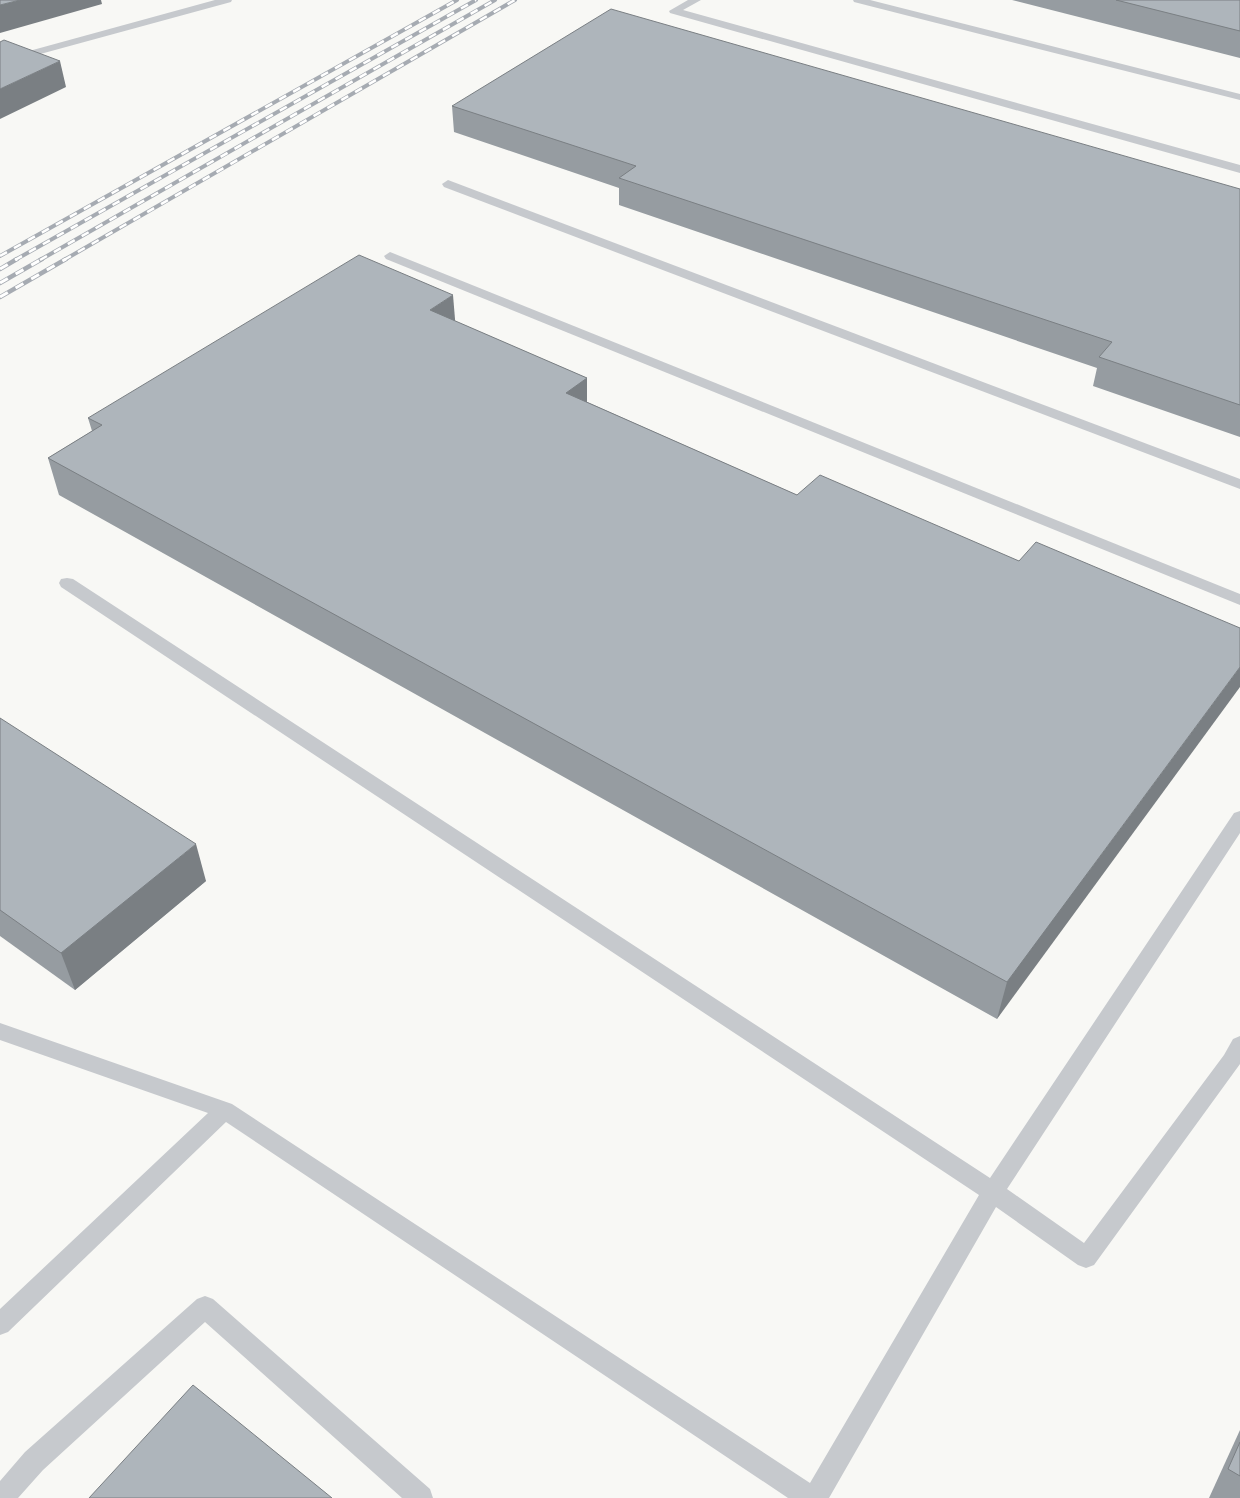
<svg xmlns="http://www.w3.org/2000/svg" width="1240" height="1498" font-family="Signika,sans-serif">
	<style>
		.lines { fill: none; stroke-linecap: round; stroke-linejoin: round }
		.lane { fill: #c6c9cd; fill-rule: evenodd }
		.rail-far1-casing { stroke: #a6abb2; stroke-width: 4 }
		.rail-casing { stroke: #a6abb2; stroke-width: 4.5 }
		.rail-far1 { stroke: #fff; stroke-width: 2.5; stroke-dasharray: 8; stroke-linecap: butt }
		.rail { stroke: #fff; stroke-width: 3; stroke-dasharray: 9; stroke-linecap: butt }
		.wall { fill: #969ca1 }
		.shaded-wall { fill: #7a7f83 }
		.building { fill: #aeb5bb; stroke: #7a7f83 }
	</style>
	<rect width="100%" height="100%" fill="#f8f8f5"/>
	<g class="lines">
		<g class="lane">
			<path d="M215,0H232L231,2L0,65V59Z"/>
			<path d="M688,0H701L683,10L1240,165V173L670,13L669,11Z"/>
			<path d="M853,0H870L1240,94V100L854,2Z"/>
			<path d="M448,180L1240,479V489L444,187L442,184Z"/>
			<path d="M390,252L1240,594V605L386,259L384,256Z"/>
			<path d="M67,578L73,579L990,1178L1234,813L1240,811V833L1007,1189L1084,1243L1224,1055L1233,1039L1240,1036V1064L1094,1265L1086,1268L1078,1265L996,1207L829,1498H788L226,1122L8,1332L0,1335V1309L208,1113L0,1040V1023L232,1104L810,1483L979,1195L61,587L59,583L61,579Z"/>
			<path d="M205,1296L213,1299L430,1489L433,1498H402L205,1322L43,1470L18,1498H0V1481L25,1452L197,1299Z"/>
		</g>
		<g class="rail-far1-casing">
			<g id="rail-far1">
				<path d="M0,256L457,0"/>
				<path d="M15,260L476,0"/>
				<path d="M40,260L495,0"/>
				<path d="M64,260L515,0"/>
			</g>
		</g>
		<g class="rail-casing">
			<g id="rail">
				<path d="M0,269L17,259"/>
				<path d="M0,283L42,259"/>
				<path d="M0,297L66,259"/>
			</g>
		</g>
		<use href="#rail-far1" class="rail-far1"/>
		<use href="#rail" class="rail"/>
	</g>
	<g class="wall">
		<path d="M1012,0H1240V58Z"/>
		<path d="M452,106L1240,189V437L1093,386L1097,368L619,205V188L454,132Z"/>
		<path d="M455,321L587,378V402L797,495L1019,561L1240,628L997,1019L59,495L48,458L92,431L88,418Z"/>
		<path d="M0,718L206,881L75,990L0,936Z"/>
		<path d="M1240,1430V1498H1209Z"/>
	</g>
	<g class="shaded-wall">
		<path d="M20,0H101L102,4L0,33V5Z"/>
		<path d="M60,61L66,87L0,119V89Z"/>
		<path d="M453,295L456,331L430,310Z"/>
		<path d="M587,378V414L566,393Z"/>
		<path d="M1240,667V687L997,1019L1007,982Z"/>
		<path d="M196,844L206,881L75,990L61,953Z"/>
	</g>
	<g class="building">
		<path d="M0,0H20L0,5Z"/>
		<path d="M1116,0H1240V31Z"/>
		<path d="M611,9L1240,189V405L1099,357L1112,342L619,178L636,166L452,106Z"/>
		<path d="M4,40L60,61L0,89V42Z"/>
		<path d="M359,255L453,295L430,310L587,378L566,393L797,495L820,475L1019,561L1036,542L1240,628V667L1007,982L48,458L102,425L88,418Z"/>
		<path d="M0,718L196,844L61,953L0,910Z"/>
		<path d="M193,1385L332,1498H89Z"/>
		<path d="M1240,1442V1476L1228,1469Z"/>
	</g>
</svg>
